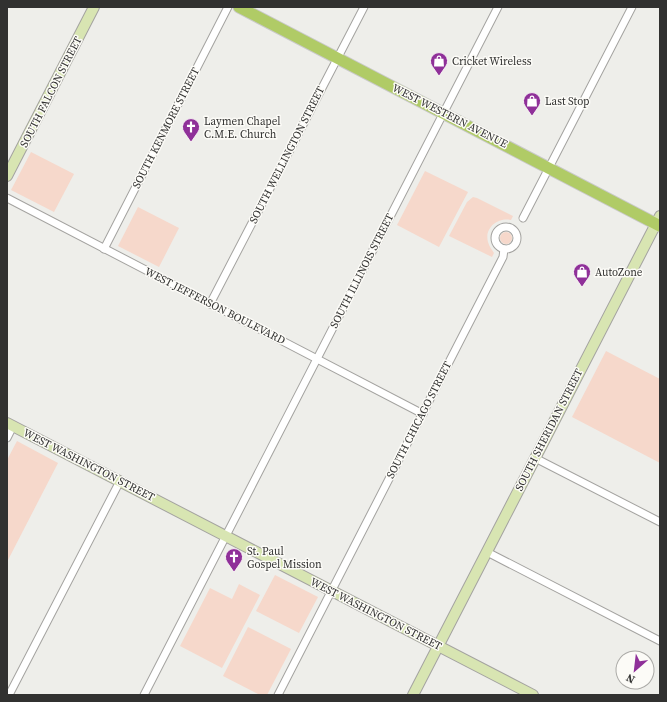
<svg xmlns="http://www.w3.org/2000/svg" width="667" height="702" font-family="'Source Serif 4',serif">
	<style>
		.green { fill: #f6d8cb }
		.lines { fill: none; stroke-linecap: round; stroke-linejoin: round }
		.street-casing { stroke: #a4a3a0; stroke-width: 9 }
		.secondary-casing { stroke: #a4a3a0; stroke-width: 12 }
		.primary-casing { stroke: #c9c9c9; stroke-width: 13 }
		.street { stroke: #fff; stroke-width: 7 }
		.secondary { stroke: #d8e5b2; stroke-width: 10 }
		.primary { stroke: #b0cb66; stroke-width: 11 }
		.labels { text-anchor: middle; dominant-baseline: central; stroke-width: 3; stroke-linejoin: round; paint-order: stroke }
		.poi-label { font-size: 11px; fill: #313130; stroke: #fcfbf7; text-anchor: start }
		.street-label { font-size: 11px; fill: #313130; stroke: #fcfbf7 }
	</style>
	<rect width="100%" height="100%" fill="#eeeeea"/>
	<g class="green">
		<path d="M31,152L74,174L54,212L11,190Z"/>
		<path d="M425,171L468,192L439,247L397,225Z"/>
		<path d="M473,197L477,198L513,216L511,220C499,217 484,227 488,242C489,246 492,250 494,253L492,257L449,236L467,202Z"/>
		<path d="M138,207L179,228L159,267L118,246Z"/>
		<circle cx="506" cy="238" r="6"/>
		<path d="M606,351L660,379V463L572,417Z"/>
		<path d="M17,441L58,463L7,562V460Z"/>
		<path d="M275,575L318,597L299,633L256,611Z"/>
		<path d="M239,584L260,595L222,668L180,646L210,588L232,599Z"/>
		<path d="M248,627L291,649L267,695H260L223,676Z"/>
	</g>
	<g class="lines">
		<g class="street-casing">
			<g id="street">
				<path d="M7,198L423,414"/>
				<path d="M523,218L632,7"/>
				<circle cx="506" cy="238" r="11"/>
				<path d="M104,249L228,7"/>
				<path d="M210,304L364,7"/>
				<path d="M7,438L13,426"/>
				<path d="M535,458L660,522"/>
				<path d="M487,552L660,641"/>
				<path d="M9,695L120,481"/>
				<path d="M144,695L498,7"/>
				<path d="M278,695L503,257L504,249"/>
			</g>
		</g>
		<g class="secondary-casing">
			<g id="secondary">
				<path d="M7,176L94,7"/>
				<path d="M7,423L533,695"/>
				<path d="M413,695L660,216"/>
			</g>
		</g>
		<g class="primary-casing">
			<path id="primary" d="M239,7L660,226"/>
		</g>
		<use href="#street" class="street"/>
		<use href="#secondary" class="secondary"/>
		<use href="#primary" class="primary"/>
	</g>
	<defs>
		<g id="shop-pin" transform="scale(0.9)"><path d="M0 17L-7.5 6A9.5 9.5 0 1 1 7.5 6Z" fill="#8f3099" stroke="#fcfbf7"/><path d="M-5-2.5h2.3a2.7 3.5 0 0 1 5.4 0H5L5.5 6h-11ZM-1.5-2.5h3a1.5 2.3 0 0 0-3 0Z" fill="#fff"/></g>
		<g id="church-pin" transform="scale(0.9)"><path d="M0 17L-7.5 6A9.5 9.5 0 1 1 7.5 6Z" fill="#8f3099" stroke="#fcfbf7"/><path d="M-1.2-6h2.4v3.5h3.3v2.4h-3.3V6h-2.4V-.1h-3.3v-2.4h3.3Z" fill="#fff"/></g>
	</defs>
	<g fill-rule="evenodd">
		<use href="#shop-pin" x="439" y="61"/>
		<use href="#shop-pin" x="532" y="101"/>
		<use href="#church-pin" x="191" y="127"/>
		<use href="#shop-pin" x="582" y="272"/>
		<use href="#church-pin" x="234" y="557"/>
	</g>
	<g class="labels">
		<g class="poi-label">
			<text x="452" y="61">Cricket Wireless</text>
			<text x="545" y="101">Last Stop</text>
			<text x="204" y="121">Laymen Chapel<tspan x="204" dy="13">C.M.E. Church</tspan></text>
			<text x="595" y="272">AutoZone</text>
			<text x="247" y="551">St. Paul<tspan x="247" dy="13">Gospel Mission</tspan></text>
		</g>
		<g class="street-label">
			<text transform="translate(51 92) rotate(-63)">SOUTH FALCON STREET</text>
			<text transform="translate(450 116) rotate(27)">WEST WESTERN AVENUE</text>
			<text transform="translate(166 128) rotate(-63)">SOUTH KENMORE STREET</text>
			<text transform="translate(287 155) rotate(-63)">SOUTH WELLINGTON STREET</text>
			<text transform="translate(362 271) rotate(-63)">SOUTH ILLINOIS STREET</text>
			<text transform="translate(215 306) rotate(27)">WEST JEFFERSON BOULEVARD</text>
			<text transform="translate(419 420) rotate(-63)">SOUTH CHICAGO STREET</text>
			<text transform="translate(549 430) rotate(-63)">SOUTH SHERIDAN STREET</text>
			<text transform="translate(89 465) rotate(27)">WEST WASHINGTON STREET</text>
			<text transform="translate(376 614) rotate(27)">WEST WASHINGTON STREET</text>
		</g>
	</g>
	<rect width="667" height="702" fill="none" stroke="#313130" stroke-width="16"/>
	<g transform="translate(635 670) rotate(208)"><circle r="19" fill="#fcfbf7" stroke="#abaaa7"/>
	<path d="M0-3L7 15L0 10L-7 15Z" fill="#8f3099"/>
	<text y="-6" font-size="11" font-weight="bold" text-anchor="middle" fill="#313130">N</text>
	</g>
</svg>
